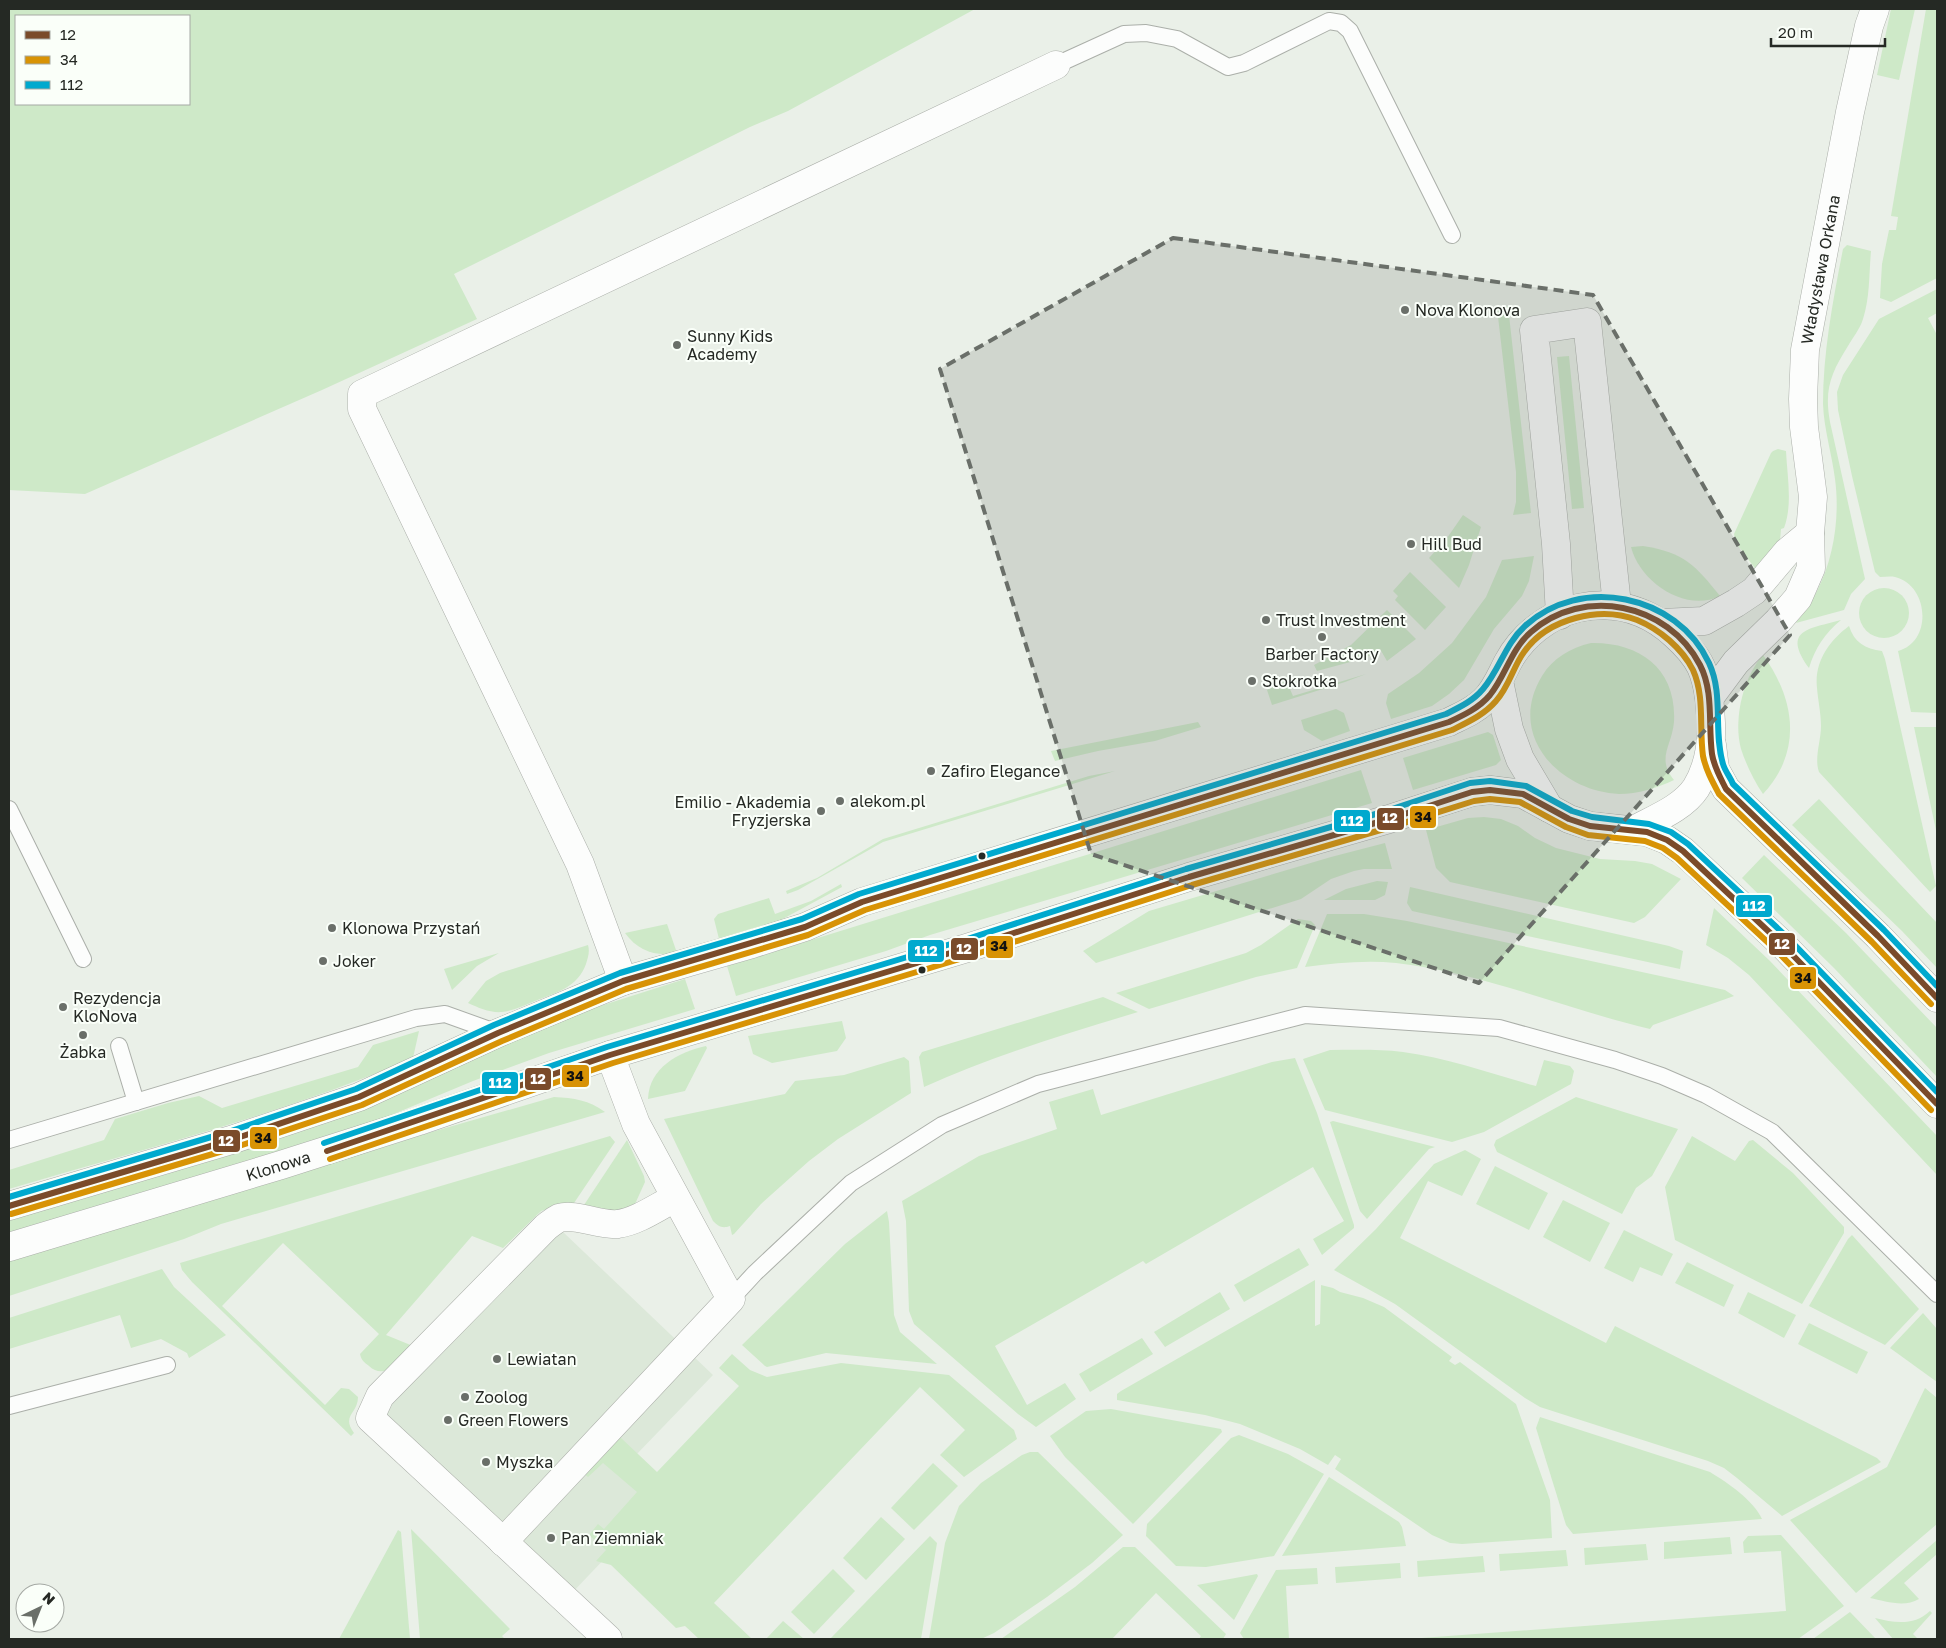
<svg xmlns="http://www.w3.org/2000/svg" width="1946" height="1648" font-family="'Golos Text',sans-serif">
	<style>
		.built { fill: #dce8d9 }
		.green { fill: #cee9c8; fill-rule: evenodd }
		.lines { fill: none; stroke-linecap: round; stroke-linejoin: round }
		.service-casing { stroke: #abafa9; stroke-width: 18 }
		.minor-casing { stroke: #abafa9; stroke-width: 29 }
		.tertiary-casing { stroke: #abafa9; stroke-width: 29 }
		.service { stroke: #fcfdfc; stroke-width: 16 }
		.minor { stroke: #fcfdfc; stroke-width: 28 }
		.tertiary { stroke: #fcfdfc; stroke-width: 28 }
		.bus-1-casing { stroke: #fafff9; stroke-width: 10 }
		.bus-2-casing { stroke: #fafff9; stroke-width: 10 }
		.bus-3-casing { stroke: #fafff9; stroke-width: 10 }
		.bus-1 { stroke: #7a4b2a; stroke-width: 6 }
		.bus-2 { stroke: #d89305; stroke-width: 6 }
		.bus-3 { stroke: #00a9ce; stroke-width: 6 }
		.marked { fill: #6a6f69; fill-opacity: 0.2; stroke: #6a6f69; stroke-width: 4; stroke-dasharray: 10 6; stroke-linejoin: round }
		.poi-dot { fill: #6a6f69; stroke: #fafff9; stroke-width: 2 }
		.bus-dot { fill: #252924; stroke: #fafff9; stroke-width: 2 }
		.labels { text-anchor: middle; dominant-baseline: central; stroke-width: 4; stroke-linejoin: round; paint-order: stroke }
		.street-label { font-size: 16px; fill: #252924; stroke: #fafff9 }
		.poi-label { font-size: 16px; fill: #252924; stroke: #fafff9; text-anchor: start }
		.line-badge { stroke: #fafff9; stroke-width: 2 }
		.badge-label { font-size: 14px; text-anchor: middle; font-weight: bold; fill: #fff }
		.pale-badge-label { font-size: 14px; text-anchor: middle; font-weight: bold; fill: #111 }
	</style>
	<rect width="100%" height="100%" fill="#eaf0e8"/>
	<path class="built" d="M541,1211L713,1375L635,1456L670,1490L570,1595L364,1397Z"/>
	<g class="green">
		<path d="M9,9H975L788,111L750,127L454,274L477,319L322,390L85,494L9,490ZM16,16H189V104H16Z"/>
		<path d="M1891,9H1915L1899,80L1877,75Z"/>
		<path d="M1926,9H1937V278L1891,302L1880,298L1882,264L1889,230H1896L1898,217L1891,216Z"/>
		<path d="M1847,245L1871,251C1869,273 1870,298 1863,319C1860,329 1853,337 1848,346C1831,373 1824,389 1830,422L1865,579L1851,594L1844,610L1796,623C1803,612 1811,602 1817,591C1834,558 1840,516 1835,479C1832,454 1824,430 1823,404C1823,352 1833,300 1843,249Z"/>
		<path d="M1937,289V313L1928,318L1937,335V713L1911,712L1898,651C1933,642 1929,585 1895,577C1891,576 1885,577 1880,577L1875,572L1852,476L1838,410L1837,392L1843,375L1879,319Z"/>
		<path d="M1508,306L1531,513L1513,515L1516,502V472L1497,308Z"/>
		<path d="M1569,356L1584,508L1572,509L1557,357Z"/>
		<path d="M1778,449L1786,451C1787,475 1793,504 1784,528L1781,529L1780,541L1757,571L1736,543L1734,534L1771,453L1773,451Z"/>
		<path d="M1463,515L1481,527L1469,565L1459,588L1429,558L1447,538Z"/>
		<path d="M1643,546C1685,553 1694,564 1720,596C1685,613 1640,582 1631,547Z"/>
		<path d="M1534,556L1529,581L1522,596L1494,629L1464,680L1449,694L1432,706L1391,719L1386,703L1388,694L1419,673L1452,643L1486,597L1502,560Z"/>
		<path d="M1410,572L1446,607L1425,630L1395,600L1398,596L1393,591Z"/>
		<circle cx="1884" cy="613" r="25"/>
		<path d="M1387,610L1416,639L1387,661L1380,649L1365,658L1317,671L1314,665L1351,645Z"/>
		<path d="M1841,620C1825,633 1815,648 1809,668C1781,629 1810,629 1841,620Z"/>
		<path d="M1849,626C1854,642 1865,649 1882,651L1885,659L1936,886L1930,892L1819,772C1814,758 1821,741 1821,726C1821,713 1818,701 1817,688C1814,662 1829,641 1849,626Z"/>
		<path d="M1591,643C1640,642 1677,669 1674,722C1672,746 1656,758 1674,780C1657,788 1638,794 1619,794C1559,791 1506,735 1542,676C1553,658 1570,648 1591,643Z"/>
		<path d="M1763,655C1795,699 1803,751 1763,794C1754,781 1746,764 1741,749C1733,720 1743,677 1763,655Z"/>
		<path d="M1366,674L1345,682L1272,705L1267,690L1286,680L1293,696Z"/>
		<path d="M1336,709L1344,713L1350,731L1322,741L1304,730L1301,720Z"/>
		<path d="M1198,722L1201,727L1155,741L1098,751L1055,761L1051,751Z"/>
		<path d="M1914,727H1937V835Z"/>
		<path d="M1488,732L1493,735L1501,760L1496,765L1413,790L1403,758Z"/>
		<path d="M1361,770L1372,803L930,935L886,951L736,996L727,966Z"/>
		<path d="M1115,771L883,842L798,890L787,894L786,891L817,878L883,839L1089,776Z"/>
		<path d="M1819,799L1937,923V968L1902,931L1792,825Z"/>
		<path d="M1484,817L1501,819L1518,826L1535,838L1556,848L1600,859L1635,861L1652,864L1681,879L1645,917L1634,923L1450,882L1436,868L1426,830L1468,818Z"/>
		<path d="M1385,843L1392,869H1364L1354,871L1331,879L1301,899L1096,963L1083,951L1149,911L1331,857Z"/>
		<path d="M1764,855L1846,933L1937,1028V1077L1834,968L1742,878Z"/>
		<path d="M1377,881L1388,882L1385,895L1375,900H1324L1346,889Z"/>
		<path d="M841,884L842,887L779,921L719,939L714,919L718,914L769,898L775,914L811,901Z"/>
		<path d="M1410,887L1669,946L1683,951L1680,969L1412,911L1407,903Z"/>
		<path d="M1714,908L1770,961L1937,1136V1175L1749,975L1728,958L1706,945Z"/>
		<path d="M1327,914H1364L1407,921L1725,990L1734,996L1653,1025L1650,1029C1565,1009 1484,973 1396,963C1366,960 1335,963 1305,967Z"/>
		<path d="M1298,919L1311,921L1315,925L1297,968L1256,977L1149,1009L1116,993L1246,953L1261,945Z"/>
		<path d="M667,924L677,953C656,957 638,951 625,933Z"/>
		<path d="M588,945C590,952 588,957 586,964C578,987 556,993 535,1001C525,1005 513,1011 502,1012C490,1013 479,1008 468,1003L486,981L500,973Z"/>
		<path d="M499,953L477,966L452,990L444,969Z"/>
		<path d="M685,979L695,1009L549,1053L473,1081L389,1116L325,1139L9,1234V1219L497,1048L578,1013Z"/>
		<path d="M1103,997L1138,1012C1066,1034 992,1056 924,1087L919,1057L922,1052Z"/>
		<path d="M842,1021L846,1038L837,1051L772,1063L753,1054L748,1036Z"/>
		<path d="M419,1031L413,1058C283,1114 144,1149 9,1189V1170L104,1140L115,1119L168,1103L199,1096L222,1108L358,1067L373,1045Z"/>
		<path d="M706,1046L707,1048L685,1091L648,1099C649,1068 678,1052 706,1046Z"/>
		<path d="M1330,1050C1354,1050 1378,1049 1403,1052C1448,1058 1492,1074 1536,1086L1544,1060L1570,1066L1574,1071L1571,1084L1484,1132L1452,1142L1325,1110L1303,1059Z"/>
		<path d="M904,1057L909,1061L911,1093L838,1139L809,1161L761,1204L734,1234L732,1235L730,1226C722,1229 718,1226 713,1221L664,1119L785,1094L795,1081L844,1075Z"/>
		<path d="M1295,1058L1317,1113L1354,1225V1228L1322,1255L1313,1239L1344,1221L1313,1167L1146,1264L1143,1261L995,1346L1027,1405L1065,1383L1076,1399L1036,1427L1018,1414L914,1324L909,1311L906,1221L902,1201L979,1156L1057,1129L1049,1102L1093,1089L1101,1115L1272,1062Z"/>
		<path d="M554,1097C574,1098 589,1100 605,1112L221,1224L184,1239L9,1296V1260L421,1135Z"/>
		<path d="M1576,1097L1678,1129L1652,1176L1636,1188L1622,1214L1497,1152L1494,1145L1496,1140L1500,1138Z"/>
		<path d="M1333,1121L1435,1147L1429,1149L1367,1219L1360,1211L1330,1122Z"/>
		<path d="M610,1136L615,1142L572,1206H557L541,1211L503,1248L472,1236L386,1335L413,1346C401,1358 386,1382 369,1366C365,1363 361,1360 360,1354L379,1334L283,1243L222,1306L325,1405L341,1388L349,1389L358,1397C358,1414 341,1415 354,1433L351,1436L192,1282L182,1270L180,1263Z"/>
		<path d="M1692,1136L1735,1161L1749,1141L1753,1140L1793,1173L1844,1227V1233L1802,1304L1675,1240L1665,1187Z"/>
		<path d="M627,1140L644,1176L645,1182L635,1204L617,1212L582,1208Z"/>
		<path d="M1465,1150L1481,1159L1462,1196L1428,1181L1400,1238L1606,1343L1615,1326L1877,1458L1881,1462L1782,1516L1737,1478L1724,1468L1708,1461L1540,1407L1525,1398L1395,1304L1334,1270L1376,1229L1434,1164Z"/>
		<path d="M1495,1166L1548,1193L1529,1230L1476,1204Z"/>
		<path d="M1563,1200L1610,1223L1590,1262L1543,1237Z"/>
		<path d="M887,1211L889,1222L894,1315L900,1332L937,1364L826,1353L767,1367L765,1366L742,1345L845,1244Z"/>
		<path d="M1624,1230L1673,1254L1662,1276L1640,1267L1633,1282L1604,1268Z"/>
		<path d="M1852,1235L1919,1309L1885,1345L1809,1306L1848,1239Z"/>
		<path d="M1299,1248L1309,1265L1244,1302L1234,1285Z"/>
		<path d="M1687,1262L1734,1285L1724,1307L1675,1283Z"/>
		<path d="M162,1269L174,1287L226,1335L189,1358L187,1353L161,1339L131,1348L120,1315L9,1349V1318Z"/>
		<path d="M1315,1280V1326L1320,1324L1321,1285L1333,1288L1340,1292L1363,1298L1384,1307L1452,1357L1449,1361L1455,1365L1460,1362L1516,1404L1550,1500L1552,1538L1462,1544L1450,1543L1432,1535L1335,1469L1341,1459L1335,1455L1328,1465L1300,1449L1240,1424L1205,1415L1117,1400V1394L1121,1391Z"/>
		<path d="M1220,1292L1230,1309L1165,1347L1154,1332Z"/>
		<path d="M1748,1292L1796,1315L1784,1338L1738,1313Z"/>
		<path d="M1923,1313L1937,1329V1382L1890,1348Z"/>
		<path d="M1809,1323L1868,1352L1857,1374L1798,1344Z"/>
		<path d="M1142,1338L1153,1354L1090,1392L1079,1374Z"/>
		<path d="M732,1354L750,1370L767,1377L841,1363L949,1375L1014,1430L1017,1439L964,1477L940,1455L965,1430L920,1387L714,1603L752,1639H699L685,1626L676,1628L611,1565L596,1561L606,1550L589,1535L598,1524L604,1529L637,1492L603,1463L588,1477L584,1474L620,1437L657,1472L739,1386L719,1368Z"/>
		<path d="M1925,1388L1937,1398V1524L1856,1593L1790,1520L1887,1467Z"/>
		<path d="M1111,1409L1221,1429L1222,1432L1133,1524L1065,1457L1050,1436L1086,1411Z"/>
		<path d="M1540,1417L1710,1472C1728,1483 1753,1500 1762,1519L1573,1534L1566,1525L1536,1428Z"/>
		<path d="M1239,1435L1288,1454L1324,1474L1274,1556L1206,1567L1176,1566L1146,1536L1147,1524L1231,1438Z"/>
		<path d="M1030,1452H1038L1123,1535L1092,1563L1047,1597L994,1633L981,1639H929L945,1543L959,1506L981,1483L1022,1455Z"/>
		<path d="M933,1463L958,1486L914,1530L891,1508Z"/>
		<path d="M1329,1477L1399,1522L1402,1527L1406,1546L1282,1556Z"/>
		<path d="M881,1517L905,1539L866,1580L843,1558Z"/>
		<path d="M411,1529L510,1629L502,1636L505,1639H420Z"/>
		<path d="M398,1530L401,1532L410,1639H339Z"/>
		<path d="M1781,1535L1844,1606L1798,1639H1408L1786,1611L1781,1551L1744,1553L1743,1542L1748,1536Z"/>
		<path d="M930,1536L937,1543L921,1639H830Z"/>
		<path d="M1730,1537L1732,1554L1664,1559V1542Z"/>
		<path d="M1937,1540V1554L1904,1583L1919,1599C1904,1608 1885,1601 1870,1598Z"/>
		<path d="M1646,1544L1648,1560L1585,1565L1584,1548Z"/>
		<path d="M1123,1547H1135L1226,1634L1223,1639H1199L1201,1636L1156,1593L1112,1639H1001L1075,1587Z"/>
		<path d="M1566,1550L1568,1566L1500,1571L1499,1554Z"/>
		<path d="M1483,1556L1485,1572L1418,1577L1417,1561Z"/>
		<path d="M1400,1563L1401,1578L1336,1583L1335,1567Z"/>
		<path d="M1317,1568L1318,1584L1286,1586L1289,1639H1244L1240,1633L1276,1570Z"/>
		<path d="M833,1569L855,1591L814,1634L791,1612Z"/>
		<path d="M1257,1574L1258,1576L1234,1620L1197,1585Z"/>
		<path d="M1930,1611L1932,1613L1913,1634L1918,1639H1893L1875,1618C1895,1623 1914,1626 1930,1611Z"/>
		<path d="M1850,1612L1876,1639H1813Z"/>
		<path d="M783,1621L804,1639H766Z"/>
	</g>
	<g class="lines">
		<g class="service-casing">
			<g id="service">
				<path d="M1056,65L1124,34L1146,33L1177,39L1228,67L1244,63L1329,21L1341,23L1350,31L1452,235"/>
				<path d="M9,809L83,959"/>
				<path d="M119,1046L136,1102"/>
				<path d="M9,1140L416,1018L445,1014L498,1033"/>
				<path d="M731,1299L755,1273L851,1183L942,1125L1038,1084L1305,1015L1499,1028L1615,1060L1662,1076L1706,1095L1772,1132L1937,1294"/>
				<path d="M9,1406L167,1365"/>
			</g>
		</g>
		<g class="minor-casing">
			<g id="minor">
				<path d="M1560,615L1556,544L1534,330L1587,322L1617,605"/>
				<path d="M1662,623L1704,621L1736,603L1754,591L1787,552L1810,533"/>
				<path id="s1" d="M1710,697L1736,662L1778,621L1798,598L1811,568L1810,533L1813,497L1804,427L1803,399L1805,350L1850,112L1869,26L1875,9"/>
				<path d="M623,981L580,864L362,409V394L1056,65"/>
				<path d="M503,1542L731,1299L636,1124L610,1055"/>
				<path d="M608,1639L370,1418L380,1396L546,1227C550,1224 555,1220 559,1218C576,1213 599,1226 618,1224C638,1221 657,1207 675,1198"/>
			</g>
		</g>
		<g class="tertiary-casing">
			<g id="tertiary">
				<path d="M1499,681L1509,729L1520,759L1549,808"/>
				<path d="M1712,745L1715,769L1726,789L1878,936L1937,998"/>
				<path d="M9,1206L231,1140L359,1097L498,1033L623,981L752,944L805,927L862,902L1449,722C1461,716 1474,711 1484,701C1495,691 1501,675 1508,662C1522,636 1548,615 1578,608C1615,600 1648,610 1675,635C1686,645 1695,654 1701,667C1709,685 1710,704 1711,723C1712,745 1708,768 1696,788C1683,808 1654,819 1634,830"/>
				<path id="s2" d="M9,1247L281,1165L419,1121L610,1055L967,948L1189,877L1389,819L1472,792L1490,790L1523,794L1569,819L1590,826L1647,832L1667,840L1683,851L1782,944L1937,1104"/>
			</g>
		</g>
		<use href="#service" class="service"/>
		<use href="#minor" class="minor"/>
		<use href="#tertiary" class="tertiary"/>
		<g class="bus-1-casing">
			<g id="bus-1">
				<path d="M327,1151L610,1055L967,948L1189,877L1389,819L1472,792L1490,790L1523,794L1569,819L1590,826L1647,832L1667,840L1683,851L1782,944L1937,1104"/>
				<path d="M9,1206L231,1140L359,1097L498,1033L623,981L805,927L862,902L1449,722C1464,715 1479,708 1490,695C1506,675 1511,649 1531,632C1583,586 1668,603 1700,665C1714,692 1708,724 1712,754C1714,767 1720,777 1726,789L1878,936L1937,998"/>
			</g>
		</g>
		<g class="bus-2-casing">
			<g id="bus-2">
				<path d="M330,1159L613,1063L970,956L1192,885L1391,827L1474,801L1490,799L1520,802L1566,827L1588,835L1645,841L1663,848L1677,858L1776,950L1931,1110"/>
				<path d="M11,1214L233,1148L362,1105L502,1041L626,989L808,935L865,910L1452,730C1468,722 1484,715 1496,701C1509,687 1513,667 1524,652C1548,618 1600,606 1637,620C1659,629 1682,648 1693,670C1705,697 1699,727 1703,756C1706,770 1712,781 1719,794L1872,942L1931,1004"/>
			</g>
		</g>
		<g class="bus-3-casing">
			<g id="bus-3">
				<path d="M324,1143L607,1047L964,940L1186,869L1386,811L1470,783L1490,781L1526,786L1572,811L1592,817L1649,824L1671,832L1688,844L1788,938L1937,1092"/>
				<path d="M9,1197L228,1132L356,1089L494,1025L620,973L802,919L859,894L1446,714C1460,707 1473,701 1483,689C1500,669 1505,644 1525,626C1580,575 1677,594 1709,663C1724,695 1713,731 1723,764C1725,771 1730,777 1733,784L1884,930L1937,986"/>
			</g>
		</g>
		<use href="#bus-1" class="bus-1"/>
		<use href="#bus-2" class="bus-2"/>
		<use href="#bus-3" class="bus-3"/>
	</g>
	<path class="marked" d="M1173,238L1593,295L1790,635L1479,983L1091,854L940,369Z"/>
	<g class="poi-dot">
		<circle cx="1405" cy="310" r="5"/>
		<circle cx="677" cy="345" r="5"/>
		<circle cx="1411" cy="544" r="5"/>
		<circle cx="1266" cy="620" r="5"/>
		<circle cx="1322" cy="637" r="5"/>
		<circle cx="1252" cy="681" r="5"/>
		<circle cx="931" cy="771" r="5"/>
		<circle cx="840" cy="801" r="5"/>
		<circle cx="821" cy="811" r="5"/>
		<circle cx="332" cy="928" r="5"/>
		<circle cx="323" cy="961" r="5"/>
		<circle cx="63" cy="1007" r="5"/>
		<circle cx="83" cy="1035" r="5"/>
		<circle cx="497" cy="1359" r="5"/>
		<circle cx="465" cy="1397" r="5"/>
		<circle cx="448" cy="1420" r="5"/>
		<circle cx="486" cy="1462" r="5"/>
		<circle cx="551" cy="1538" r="5"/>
	</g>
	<g class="bus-dot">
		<circle cx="982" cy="856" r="4.5"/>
		<circle cx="922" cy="970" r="4.5"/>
	</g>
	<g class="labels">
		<g class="street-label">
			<text stroke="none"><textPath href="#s1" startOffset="466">Władysława Orkana</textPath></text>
			<text stroke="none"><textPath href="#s2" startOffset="281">Klonowa</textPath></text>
		</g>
		<g class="poi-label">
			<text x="1415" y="310">Nova Klonova</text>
			<text x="687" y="336">Sunny Kids<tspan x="687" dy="18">Academy</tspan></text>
			<text x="1421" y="544">Hill Bud</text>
			<text x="1276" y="620">Trust Investment</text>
			<text x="1322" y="654" text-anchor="middle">Barber Factory</text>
			<text x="1262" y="681">Stokrotka</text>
			<text x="941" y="771">Zafiro Elegance</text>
			<text x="850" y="801">alekom.pl</text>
			<text x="811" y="802" text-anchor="end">Emilio - Akademia<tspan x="811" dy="18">Fryzjerska</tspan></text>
			<text x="342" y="928">Klonowa Przystań</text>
			<text x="333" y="961">Joker</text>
			<text x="73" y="998">Rezydencja<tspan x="73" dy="18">KloNova</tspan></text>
			<text x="83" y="1052" text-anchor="middle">Żabka</text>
			<text x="507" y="1359">Lewiatan</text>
			<text x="475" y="1397">Zoolog</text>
			<text x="458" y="1420">Green Flowers</text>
			<text x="496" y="1462">Myszka</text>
			<text x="561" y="1538">Pan Ziemniak</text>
		</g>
	</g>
	<g class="line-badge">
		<rect x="1409" y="805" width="28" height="24" rx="5" fill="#d89305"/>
		<rect x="1376" y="807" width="29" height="24" rx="5" fill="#7a4b2a"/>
		<rect x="1333" y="809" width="38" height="24" rx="5" fill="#00a9ce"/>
		<rect x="1735" y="894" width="38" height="24" rx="5" fill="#00a9ce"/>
		<rect x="1768" y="932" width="28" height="24" rx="5" fill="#7a4b2a"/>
		<rect x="985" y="935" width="29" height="24" rx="5" fill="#d89305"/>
		<rect x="950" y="937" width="29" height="24" rx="5" fill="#7a4b2a"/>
		<rect x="907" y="939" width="38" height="24" rx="5" fill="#00a9ce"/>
		<rect x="1789" y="966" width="28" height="24" rx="5" fill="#d89305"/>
		<rect x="561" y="1064" width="29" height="24" rx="5" fill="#d89305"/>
		<rect x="524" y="1067" width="28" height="24" rx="5" fill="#7a4b2a"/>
		<rect x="481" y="1071" width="38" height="24" rx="5" fill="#00a9ce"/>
		<rect x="249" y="1126" width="29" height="24" rx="5" fill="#d89305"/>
		<rect x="212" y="1129" width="29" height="24" rx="5" fill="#7a4b2a"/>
	</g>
	<g class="badge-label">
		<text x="1390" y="823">12</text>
		<text x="1352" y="826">112</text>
		<text x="1754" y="911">112</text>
		<text x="1782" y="949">12</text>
		<text x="964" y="954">12</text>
		<text x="926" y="956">112</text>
		<text x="538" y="1084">12</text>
		<text x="500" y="1088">112</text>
		<text x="226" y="1146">12</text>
	</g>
	<g class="pale-badge-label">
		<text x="1423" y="822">34</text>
		<text x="999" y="951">34</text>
		<text x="1803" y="983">34</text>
		<text x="575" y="1081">34</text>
		<text x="263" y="1143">34</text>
	</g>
	<rect width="1946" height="1648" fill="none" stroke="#252924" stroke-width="20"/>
	<rect x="15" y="15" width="175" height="90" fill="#fafff9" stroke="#a5a9a4"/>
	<rect x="25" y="31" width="25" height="8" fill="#7a4b2a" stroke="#a5a9a4"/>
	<text x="60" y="40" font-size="15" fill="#252924">12</text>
	<rect x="25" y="56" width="25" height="8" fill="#d89305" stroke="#a5a9a4"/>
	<text x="60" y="65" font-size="15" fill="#252924">34</text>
	<rect x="25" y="81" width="25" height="8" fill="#00a9ce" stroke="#a5a9a4"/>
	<text x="60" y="90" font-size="15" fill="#252924">112</text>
	<g transform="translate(40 1608) rotate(43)"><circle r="24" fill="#fafff9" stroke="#a5a9a4"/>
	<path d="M0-4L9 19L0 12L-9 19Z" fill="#6a6f69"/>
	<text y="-8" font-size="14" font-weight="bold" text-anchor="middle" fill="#252924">N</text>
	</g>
	<path d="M1771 38v8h114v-8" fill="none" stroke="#252924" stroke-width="2.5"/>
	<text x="1778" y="38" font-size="15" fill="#252924" stroke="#fafff9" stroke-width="4" paint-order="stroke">20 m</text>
</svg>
